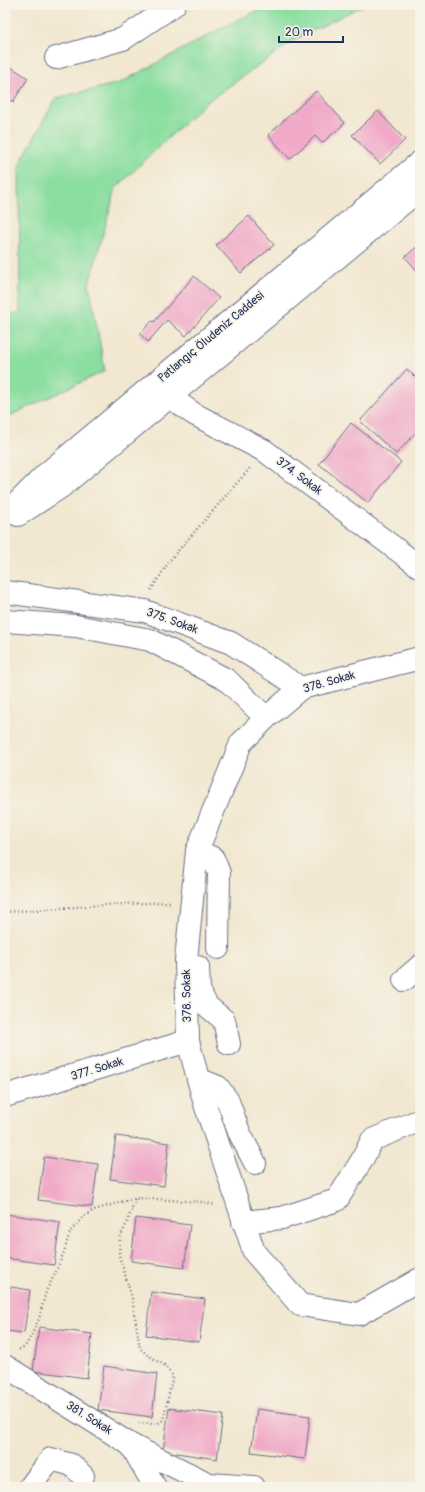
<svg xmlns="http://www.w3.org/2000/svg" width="425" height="1492" font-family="Pangolin,sans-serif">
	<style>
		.green { fill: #8adea0; stroke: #52867f }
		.building { fill: #f0aac7 }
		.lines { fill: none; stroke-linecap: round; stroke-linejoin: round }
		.minor-casing { stroke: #666f86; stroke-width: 24 }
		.major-casing { stroke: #666f86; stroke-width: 24 }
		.path { stroke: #666f86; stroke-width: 2.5; stroke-dasharray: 1 3; stroke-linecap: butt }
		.minor { stroke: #fff; stroke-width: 22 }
		.major { stroke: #fff; stroke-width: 22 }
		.labels { text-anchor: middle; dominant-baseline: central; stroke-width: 3.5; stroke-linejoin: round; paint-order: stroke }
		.street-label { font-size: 12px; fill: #1b2f5e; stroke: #f7f3e8 }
	</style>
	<rect width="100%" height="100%" fill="#f7f3e8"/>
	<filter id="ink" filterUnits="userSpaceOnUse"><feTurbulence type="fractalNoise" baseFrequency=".025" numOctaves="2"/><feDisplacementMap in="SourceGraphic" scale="8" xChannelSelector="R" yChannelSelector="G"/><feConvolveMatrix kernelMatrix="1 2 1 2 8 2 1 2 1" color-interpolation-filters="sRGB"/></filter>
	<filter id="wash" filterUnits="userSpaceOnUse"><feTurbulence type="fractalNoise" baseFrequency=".012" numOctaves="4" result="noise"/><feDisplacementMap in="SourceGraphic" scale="16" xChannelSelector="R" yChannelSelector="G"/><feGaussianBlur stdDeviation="0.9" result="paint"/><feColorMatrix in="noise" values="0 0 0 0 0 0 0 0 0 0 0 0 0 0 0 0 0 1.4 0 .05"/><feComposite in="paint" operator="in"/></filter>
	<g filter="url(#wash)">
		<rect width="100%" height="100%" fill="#f2e7d0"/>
		<path class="green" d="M270,5H364L296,39L204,104L116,188L89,284L105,371L5,418V314L20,313L19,165L56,98L120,83L231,23Z"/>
		<g id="blocks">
			<g class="building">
				<path d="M11,67L28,78L13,102L5,97V76Z"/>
				<path d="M316,91L345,123L322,143L315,136L290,159L268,135Z"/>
				<path d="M378,111L405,140L380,164L352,135Z"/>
				<path d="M249,216L274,245L241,273L216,245Z"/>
				<path d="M420,244V274L405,257Z"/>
				<path d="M194,276L219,298L186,336L167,320L148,342L140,334L152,321L154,322Z"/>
				<path d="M407,369L420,382V428L396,454L360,421Z"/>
				<path d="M351,423L401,462L368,503L319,464Z"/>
				<path d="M5,675H7L8,716H5Z"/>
				<path d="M116,1136L169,1143L164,1186L110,1179Z"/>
				<path d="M44,1157L98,1164L92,1207L38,1200Z"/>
				<path d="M6,1214L60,1222L54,1265L5,1258Z"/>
				<path d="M136,1218L190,1225L184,1268L131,1261Z"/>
				<path d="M5,1286L30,1290L24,1333L5,1331Z"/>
				<path d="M151,1292L205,1299L199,1342L146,1335Z"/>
				<path d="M39,1327L92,1334L87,1378L33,1371Z"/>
				<path d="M104,1366L157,1374L152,1417L98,1410Z"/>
				<path d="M169,1408L223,1415L217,1459L163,1451Z"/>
				<path d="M257,1409L310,1416L305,1459L251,1452Z"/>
			</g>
		</g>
	</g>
	<g filter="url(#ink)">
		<use href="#blocks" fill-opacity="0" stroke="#666f86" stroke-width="1"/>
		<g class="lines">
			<g class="minor-casing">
				<g id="minor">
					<path d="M56,58L123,39L174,5"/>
					<path d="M170,397L194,414L265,451L420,567"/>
					<path d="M5,592L145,611L231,643L301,688"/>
					<path d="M5,621L76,626L150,640L227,680L266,718"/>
					<path d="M420,658L301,688L266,718L241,743L197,851L186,960L188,1041L204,1101L254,1252L300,1305L359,1314L420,1279"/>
					<path d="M197,851L213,858L219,873L218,948"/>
					<path d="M198,967L199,990L207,1006L224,1020L229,1044"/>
					<path d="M404,980L420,966"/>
					<path d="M198,1079L218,1087L228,1101L239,1132L255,1163"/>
					<path d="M5,1096L188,1041"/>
					<path d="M243,1222L282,1218L337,1200L362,1160L372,1140L418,1121L420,1122"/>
					<path d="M5,1366L131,1445L155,1487"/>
					<path d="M131,1445L209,1484L254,1487"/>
					<path d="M30,1487L51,1459L72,1465L83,1476"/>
				</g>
			</g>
			<g class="major-casing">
				<g id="major">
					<path d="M5,515L45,475L420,162"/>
					<path d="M18,515L61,487L420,189"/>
				</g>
			</g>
			<g class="path">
				<path d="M151,590L170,560L250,468"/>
				<path d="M5,912L104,905L170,902"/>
				<path d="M135,1199L127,1223L120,1237L119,1255L132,1298L140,1348L146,1354L164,1365L173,1376L163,1420L157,1424L139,1423"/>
				<path d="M19,1349H22L27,1344L39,1319L46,1291L55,1274L64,1252L70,1232L83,1217L94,1210L135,1198L202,1202L216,1205"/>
			</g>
			<use href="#minor" class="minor"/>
			<use href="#major" class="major"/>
		</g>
	</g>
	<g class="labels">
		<g class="street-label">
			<text transform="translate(211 337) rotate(-40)">Patlangıç Öludeniz Caddesi</text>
			<text transform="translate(299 476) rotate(37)">374. Sokak</text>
			<text transform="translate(172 621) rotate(20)">375. Sokak</text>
			<text transform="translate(329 682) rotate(-16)">378. Sokak</text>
			<text transform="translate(187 996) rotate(-91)">378. Sokak</text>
			<text transform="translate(97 1069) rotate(-17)">377. Sokak</text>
			<text transform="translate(89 1418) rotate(32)">381. Sokak</text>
		</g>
	</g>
	<rect width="425" height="1492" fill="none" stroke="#f7f3e8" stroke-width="20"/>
	<path d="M279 36v6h64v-6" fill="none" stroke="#1b2f5e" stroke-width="2"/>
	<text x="285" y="36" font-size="12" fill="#1b2f5e" stroke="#f7f3e8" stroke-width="3" paint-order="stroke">20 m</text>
</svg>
